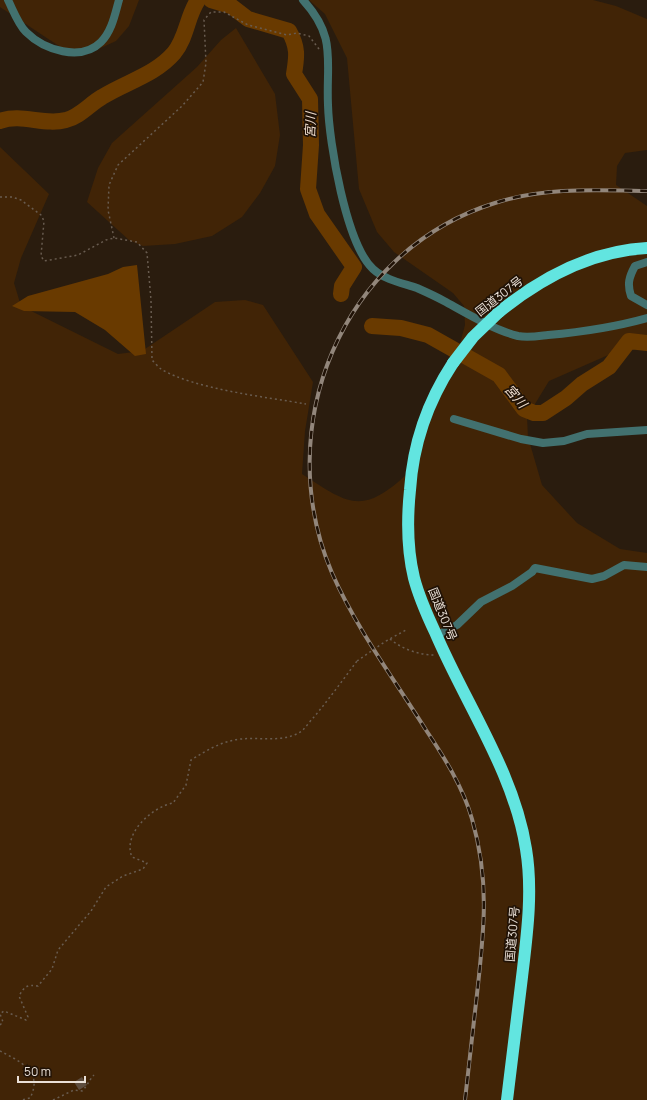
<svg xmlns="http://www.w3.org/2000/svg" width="647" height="1100" font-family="Manrope,'Noto Sans JP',sans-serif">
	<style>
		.green { fill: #412406 }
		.water { fill: #693a00 }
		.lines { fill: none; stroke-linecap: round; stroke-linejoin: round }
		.river { stroke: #693a00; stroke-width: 16 }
		.building { fill: #5e4d3e }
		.path { stroke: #695c50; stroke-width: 1.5; stroke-dasharray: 2 3; stroke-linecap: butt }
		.street { stroke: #42716f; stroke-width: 8 }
		.highway { stroke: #62e5e0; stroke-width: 12 }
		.rail-casing { stroke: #92867b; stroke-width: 4 }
		.rail { stroke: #201206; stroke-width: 2.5; stroke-dasharray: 8; stroke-linecap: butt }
		.path-bridge { stroke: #695c50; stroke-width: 1.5; stroke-dasharray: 2 3; stroke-linecap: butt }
		.highway-bridge { stroke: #62e5e0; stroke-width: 12 }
		.labels { text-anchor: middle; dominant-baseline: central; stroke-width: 3.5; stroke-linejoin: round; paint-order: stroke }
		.street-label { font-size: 12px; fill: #eae0d7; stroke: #201206 }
		.water-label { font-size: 13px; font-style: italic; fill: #f1dfd0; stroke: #201206 }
	</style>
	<rect width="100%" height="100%" fill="#2a1c0e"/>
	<g class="green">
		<path d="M0,0H139L129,26L116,41L92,52L62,48L0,7Z"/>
		<path d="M309,0H593L616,6L647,19V150L625,153L617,166L616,185L647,206V338L549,381L527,417L528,437L542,485L577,523L620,549L647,553V1100H0V147L49,194L21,258L14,283L21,306L118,354L142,351L215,302L245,300L263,305L313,382L305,431L302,474C348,504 362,516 407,474L455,362L465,325L464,306L453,293L394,252L377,232L359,189L347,58L325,14Z"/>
		<path d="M236,28L275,94L280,135L275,166L260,193L242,217L212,236L175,244L143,246L129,240L87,202L98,168L112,143L197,67L221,40Z"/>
	</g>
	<path class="water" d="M137,265L146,354L135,356L105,330L75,312L24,311L12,306L28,296L108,274L123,267Z"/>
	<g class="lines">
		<g class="river">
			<path d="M211,0L231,6L248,19L289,31C298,47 297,56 294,74L310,99L311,145L308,189L317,214L354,267L342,286L341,294"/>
			<path d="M0,121C22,113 44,126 66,120C79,117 90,104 102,97C126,82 155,75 174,53C187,37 187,16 198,0"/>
			<path d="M372,326L401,328L428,335L499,375L524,409L534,413H543L566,398L582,384L609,367L629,341L647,343"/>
		</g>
	</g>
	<path class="building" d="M82,1077L87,1085L79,1090L74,1082Z"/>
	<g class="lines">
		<g class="path">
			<path d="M0,197H12L21,200L41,215L44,221L41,256L44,261L78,255L106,240L114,238L137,242L147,253L151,300L152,360C155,363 158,367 161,369C194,389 266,397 306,404"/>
			<path d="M114,238L108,210L109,185L118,165L182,106L203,82L206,63L204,20L211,12H224L248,25L287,35L297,33L309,36L319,49"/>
			<path d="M390,639C402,649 419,655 434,655"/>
			<path d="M386,641L406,630"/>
			<path d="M0,1025L3,1022L0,1014L4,1011L26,1020L28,1017L19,996C24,987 27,984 38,986L52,969L58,950L91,911L106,887L123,876L143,869L147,863L132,857C122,834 152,807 173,803L186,785L191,760C207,750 222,741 241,739C261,737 284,743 302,731C306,727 310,721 314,717C329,699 343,680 357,661"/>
			<path d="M0,1051C19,1061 44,1071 30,1098L22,1100"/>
			<path d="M53,1100L74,1090L82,1091C88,1085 89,1080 94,1075"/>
		</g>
		<g class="street">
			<path d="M8,0C13,10 18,24 26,32C44,50 81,62 101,42C112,31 115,14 119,0"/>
			<path d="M303,0C337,37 326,60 328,105C329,142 346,244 373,269C385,280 402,283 417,288C426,292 435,296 444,301C466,313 494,330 518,336C528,338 539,336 548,335C581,332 615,327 647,318"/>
			<path d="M647,262L635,266C629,277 627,284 631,296L647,305"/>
			<path d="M454,419L521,439L543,443L564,441L587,434L647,430"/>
			<path d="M436,636L457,625L481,602L512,586L532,572L535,568L592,579L604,576L624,565L647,567"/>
		</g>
		<g class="highway">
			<path d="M499,312C541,278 591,251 647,248"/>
			<path d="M453,363C428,401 413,444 410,490C407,519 407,549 414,578C419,597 427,615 435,632C465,703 514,772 526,849C533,891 527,935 522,977C517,1018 512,1059 507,1100"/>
		</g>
		<g class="rail-casing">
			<path id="rail" d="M465,1100C469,1065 473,1030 477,994C484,931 490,881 472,819C463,787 444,757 426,730C394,679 356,628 332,573C270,428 341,251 495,203C544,187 596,190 647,191"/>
		</g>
		<use href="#rail" class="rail"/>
		<path class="path-bridge" d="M357,661L386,641"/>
		<path class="highway-bridge" d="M453,363L473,337L499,312"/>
	</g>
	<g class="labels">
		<g class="street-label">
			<text transform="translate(499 296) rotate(-38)">国道307号</text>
			<text transform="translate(443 614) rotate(68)">国道307号</text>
			<text transform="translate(512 934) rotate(-85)">国道307号</text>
		</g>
		<g class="water-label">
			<text transform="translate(310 125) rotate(-88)">宮川</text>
			<text transform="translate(516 396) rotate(49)">宮川</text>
		</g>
	</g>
	<path d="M18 1076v6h67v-6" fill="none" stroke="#eae0d7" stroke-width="2"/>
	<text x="24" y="1076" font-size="12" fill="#eae0d7" stroke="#201206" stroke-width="3" paint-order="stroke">50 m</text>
</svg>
